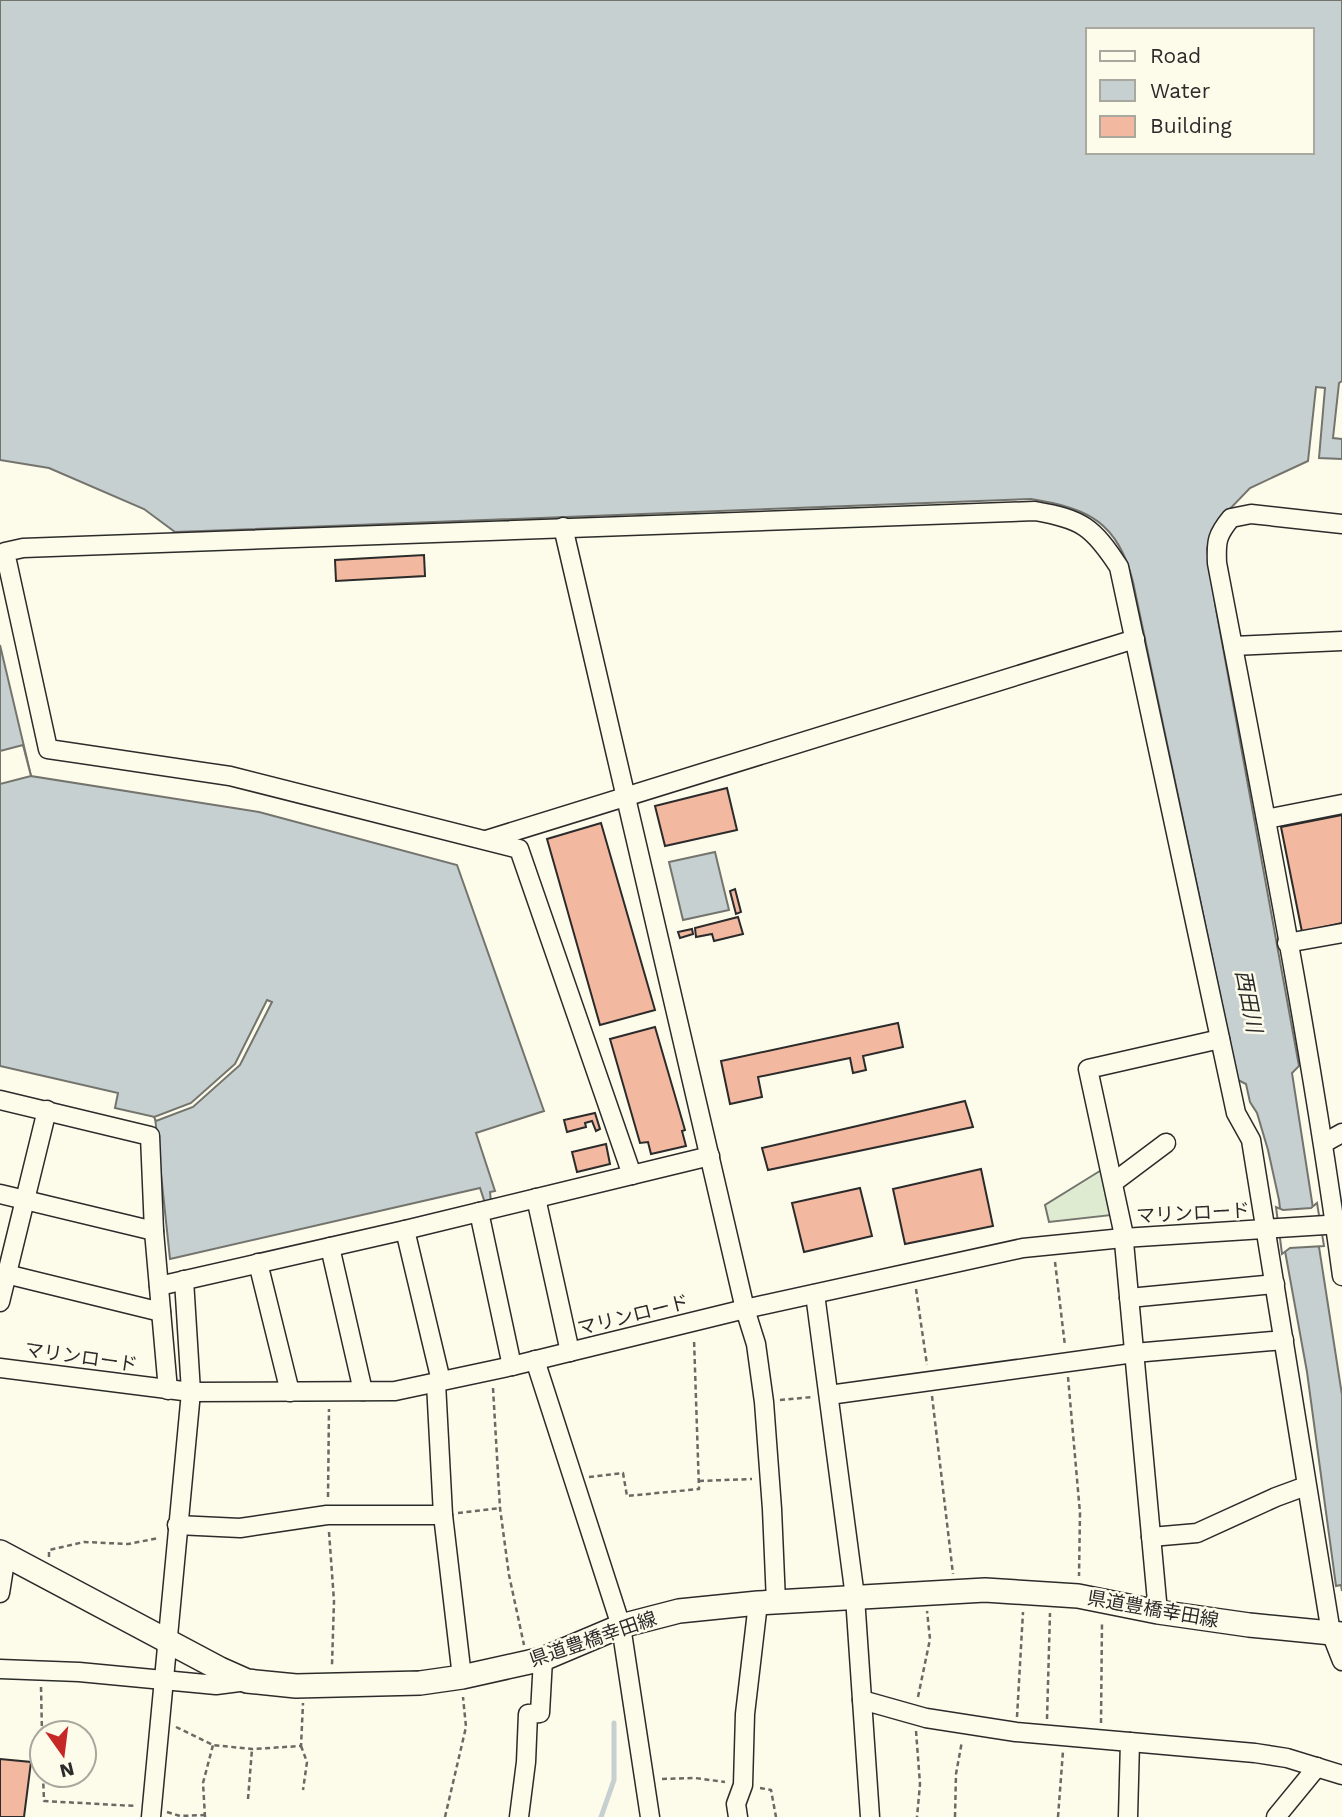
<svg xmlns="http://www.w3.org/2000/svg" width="1342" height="1817" font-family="'Work Sans','Noto Sans JP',sans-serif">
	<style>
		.green { fill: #deebd1; stroke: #74746e; stroke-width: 2 }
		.water { fill: #c7d0d0; stroke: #74746e; stroke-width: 2; fill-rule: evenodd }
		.pier { fill: #fdfbea; stroke: #74746e; stroke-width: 2 }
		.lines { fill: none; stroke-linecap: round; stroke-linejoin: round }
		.stream { stroke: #c7d0d0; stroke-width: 5 }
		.building { fill: #f2b8a0; stroke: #2b2b2b; stroke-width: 2 }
		.minor-casing { stroke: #2b2b2b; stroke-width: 21 }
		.major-casing { stroke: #2b2b2b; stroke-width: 26 }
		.path { stroke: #6a6964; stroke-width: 2.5; stroke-dasharray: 5 3.5; stroke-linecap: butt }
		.minor { stroke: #fdfbea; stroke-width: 18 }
		.major { stroke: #fdfbea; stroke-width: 23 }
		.labels { text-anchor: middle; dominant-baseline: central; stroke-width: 5; stroke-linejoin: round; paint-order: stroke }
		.street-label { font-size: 19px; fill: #2b2b2b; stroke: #fdfbea }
		.water-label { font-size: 21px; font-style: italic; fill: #2b2b2b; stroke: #fdfbea }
	</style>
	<rect width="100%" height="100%" fill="#fdfbea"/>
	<path class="green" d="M1103,1169L1112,1215L1049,1222L1045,1205Z"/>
	<g class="water">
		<path d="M0,0H1342V381L1339,383L1333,438L1342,439V459L1319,458L1325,388L1316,387L1308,461L1250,488L1224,515L1211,534L1207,549L1216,609L1299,1066L1292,1073L1342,1395V1591L1341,1585L1336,1586L1307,1372L1285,1251L1279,1200L1268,1150L1257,1113L1250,1102L1246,1084L1238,1080L1133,582C1118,522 1088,508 1031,499L175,532L144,509L49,468L0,460ZM1088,30H1312V152H1088Z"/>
		<path d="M0,645L31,776L259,812L457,865L544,1111L476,1133L495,1191L490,1192L491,1202L485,1203L480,1188L170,1259L155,1117L115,1108L118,1093L0,1066Z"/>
		<path d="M715,852L729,910L683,920L669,862Z"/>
	</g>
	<g class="pier">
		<path d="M23,745L31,776L0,784V751Z"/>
		<path d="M267,1000L272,1002L240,1065L193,1107L156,1121L154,1117L191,1103L235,1064Z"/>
		<path d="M1317,1203L1324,1246L1290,1248L1282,1254L1276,1207L1283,1210L1311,1208Z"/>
	</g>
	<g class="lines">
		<path class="stream" d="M601,1817L614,1780V1723"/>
	</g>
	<g class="building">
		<path d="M424,555L425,576L336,581L335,560Z"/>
		<path d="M727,788L737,830L665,846L655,806Z"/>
		<path d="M1342,815V923L1302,932L1281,827Z"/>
		<path d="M601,823L655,1010L600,1025L547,839Z"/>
		<path d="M735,889L741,912L736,914L730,891Z"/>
		<path d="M738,917L743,934L714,941L712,934L696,937L695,928Z"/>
		<path d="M692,929L693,934L680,938L678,932Z"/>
		<path d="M898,1023L903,1047L863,1056L866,1070L853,1073L850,1058L758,1077L762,1097L730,1104L721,1061Z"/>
		<path d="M655,1027L685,1130L682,1131L686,1146L651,1154L648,1142L640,1143L610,1039Z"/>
		<path d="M965,1101L973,1127L768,1170L762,1148Z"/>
		<path d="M595,1113L600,1129L596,1131L592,1121L585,1123L586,1127L567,1132L564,1120Z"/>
		<path d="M606,1144L610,1164L577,1172L572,1152Z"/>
		<path d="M981,1169L993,1226L905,1244L893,1189Z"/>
		<path d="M860,1188L872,1236L804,1252L792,1203Z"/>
		<path d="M0,1759L31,1762L24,1817H0Z"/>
	</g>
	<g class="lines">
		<g class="minor-casing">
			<g id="minor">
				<path d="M1342,524L1251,514L1231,518C1217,535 1216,541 1217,563C1262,800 1310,1037 1342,1276"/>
				<path d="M563,527L745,1309L756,1344L764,1402L772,1509L776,1602"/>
				<path d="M1233,646L1342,641"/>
				<path d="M1266,819L1342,804"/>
				<path d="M486,840L1135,639"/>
				<path d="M1287,943L1342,933"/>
				<path d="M0,1100L150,1136L154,1231L168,1390"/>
				<path d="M1324,1143L1342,1133"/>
				<path d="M632,1175L519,849L230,776L48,749L5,552L23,548L1035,511C1082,519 1093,527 1119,567L1236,1113L1251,1140L1331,1633L1342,1661"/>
				<path d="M1114,1182L1166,1143"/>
				<path d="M0,1194L154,1231"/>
				<path d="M536,1198L570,1352"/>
				<path d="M479,1212L512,1366"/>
				<path d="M405,1230L441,1381"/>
				<path d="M330,1247L363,1391"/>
				<path d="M258,1263L290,1392"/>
				<path d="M6,1274L161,1312"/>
				<path d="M159,1286L405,1230L710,1156"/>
				<path d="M815,1294L855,1597L870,1817"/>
				<path d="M1129,1298L1275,1284"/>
				<path d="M0,1302L47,1110"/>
				<path d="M535,1360L621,1626L650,1817"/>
				<path d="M0,1368L191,1392L395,1391L512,1366L745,1309L1023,1248L1123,1238L1342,1224"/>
				<path d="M436,1383L443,1515L462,1677"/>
				<path d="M829,1395L1134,1353L1284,1340"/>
				<path d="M177,1525L240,1528L327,1515H443"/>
				<path d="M1151,1537L1197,1533L1276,1497L1306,1486"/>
				<path d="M0,1593L6,1555"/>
				<path d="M1158,1612L1123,1231L1088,1069L1220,1039"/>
				<path d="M0,1669L79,1672L216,1685L247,1681"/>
				<path d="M862,1700L926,1718L1016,1732L1255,1753L1287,1758L1342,1775"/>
				<path d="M151,1817L191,1392L184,1280"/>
				<path d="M519,1817L526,1762L528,1714L540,1713L543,1659"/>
				<path d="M738,1817L736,1804L743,1785L745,1714L758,1603"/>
				<path d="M1128,1817L1130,1742"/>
				<path d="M1276,1817L1317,1767"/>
			</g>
		</g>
		<g class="major-casing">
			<path id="major" d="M0,1552L220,1669L247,1681L296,1686L420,1683L462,1677L543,1659L621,1626L679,1611L758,1603L985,1590L1078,1596L1158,1612L1249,1625L1342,1634"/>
		</g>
		<g class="path">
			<path d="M1055,1262L1065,1346"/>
			<path d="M916,1289L927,1365"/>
			<path d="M1068,1377L1080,1513L1079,1576"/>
			<path d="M493,1388L500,1508L509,1575L524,1645"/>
			<path d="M932,1396L953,1574"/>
			<path d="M780,1400L812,1397"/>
			<path d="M589,1477L623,1473L627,1496L699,1489L694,1339"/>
			<path d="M699,1481L752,1479"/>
			<path d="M328,1497L329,1409"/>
			<path d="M458,1513L500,1508"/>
			<path d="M329,1532L334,1601L332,1665"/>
			<path d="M49,1557V1550L84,1542L128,1544L159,1538"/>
			<path d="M41,1687L42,1733"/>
			<path d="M918,1697L930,1639L927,1611"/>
			<path d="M1017,1717L1023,1612"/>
			<path d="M1047,1719L1050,1613"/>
			<path d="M1101,1723L1102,1622"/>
			<path d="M176,1727L213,1745L252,1749L301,1746L303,1703"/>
			<path d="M916,1731L920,1784L917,1817"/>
			<path d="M301,1746L307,1762L303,1790"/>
			<path d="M43,1775L44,1801L136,1806"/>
			<path d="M662,1779L695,1778L725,1782"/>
			<path d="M760,1788L771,1790L776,1817"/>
			<path d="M248,1799L252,1749"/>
			<path d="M167,1812L180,1816L205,1815"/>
			<path d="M205,1817L203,1783L213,1745"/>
			<path d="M445,1817L466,1727L463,1697"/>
			<path d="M955,1817L956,1774L962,1741"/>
			<path d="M1058,1817L1063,1751"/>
		</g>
		<use href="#minor" class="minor"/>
		<use href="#major" class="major"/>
	</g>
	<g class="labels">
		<g class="street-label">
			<text transform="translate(1193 1213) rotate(-3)">マリンロード</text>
			<text transform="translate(633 1315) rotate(-14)">マリンロード</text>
			<text transform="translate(81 1357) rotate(8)">マリンロード</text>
			<text transform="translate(1153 1609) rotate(10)">県道豊橋幸田線</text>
			<text transform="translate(593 1639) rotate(-19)">県道豊橋幸田線</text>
		</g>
		<g class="water-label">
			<text transform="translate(1249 1001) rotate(79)">西田川</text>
		</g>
	</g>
	<rect x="1086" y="28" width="228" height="126" fill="#fdfbea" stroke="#a9a89e" stroke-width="2"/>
	<rect x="1100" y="51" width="35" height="10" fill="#fdfbea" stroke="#a9a89e" stroke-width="2"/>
	<text x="1150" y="63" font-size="21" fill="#2b2b2b">Road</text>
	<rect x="1100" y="80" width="35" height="21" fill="#c7d0d0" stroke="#a9a89e" stroke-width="2"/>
	<text x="1150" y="98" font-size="21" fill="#2b2b2b">Water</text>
	<rect x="1100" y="116" width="35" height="21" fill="#f2b8a0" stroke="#a9a89e" stroke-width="2"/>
	<text x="1150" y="133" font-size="21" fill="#2b2b2b">Building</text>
	<g transform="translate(63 1754) rotate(166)"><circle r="33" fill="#fdfbea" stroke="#a9a89e" stroke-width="2"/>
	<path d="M0-5L12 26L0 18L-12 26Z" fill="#c62828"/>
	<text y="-10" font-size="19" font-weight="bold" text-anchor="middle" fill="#2b2b2b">N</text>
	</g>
</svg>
